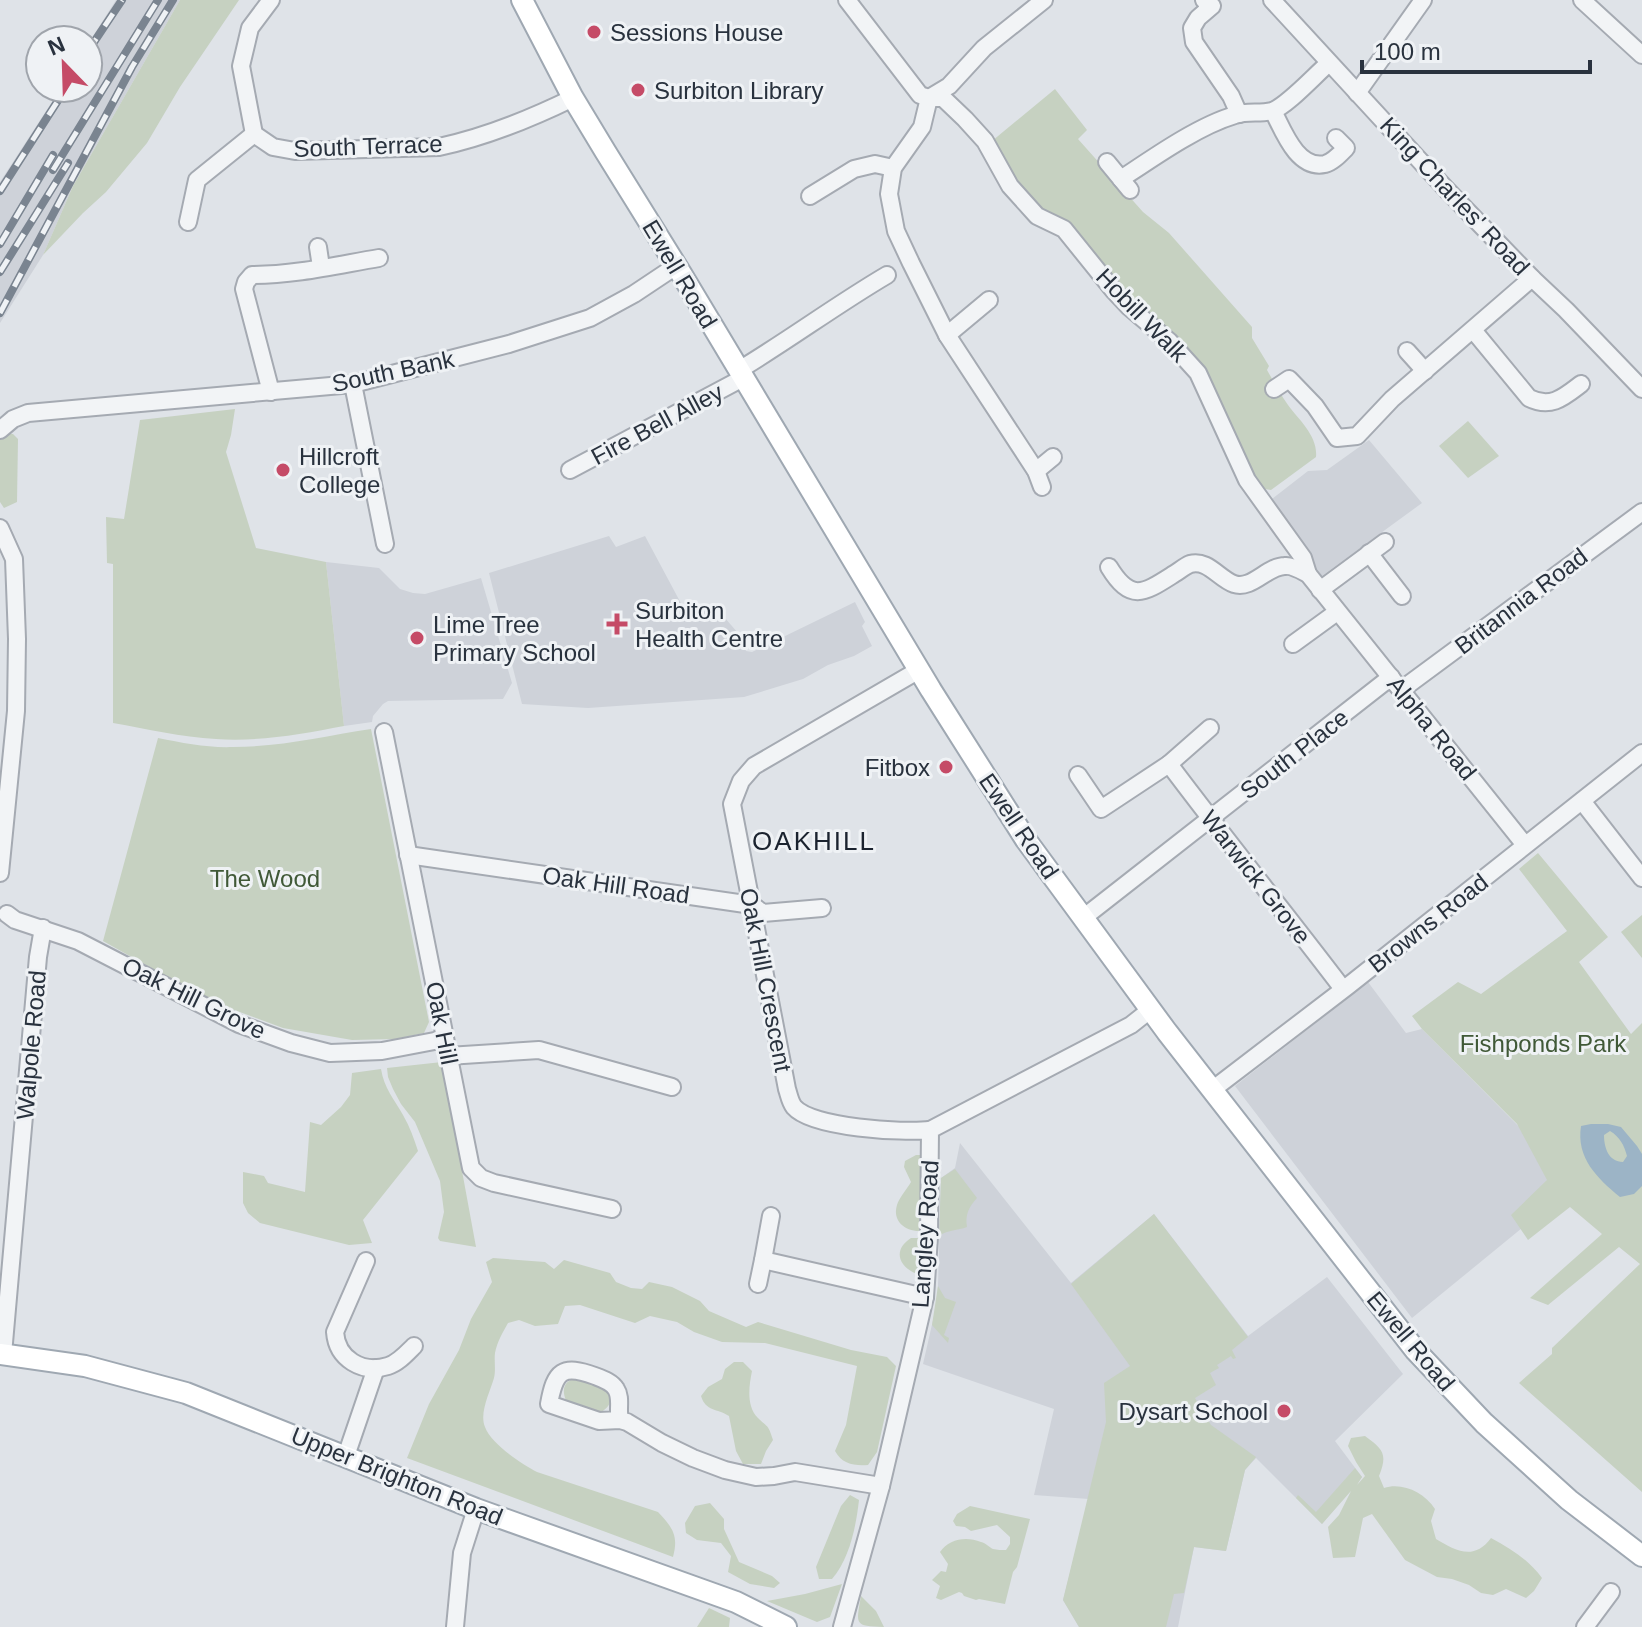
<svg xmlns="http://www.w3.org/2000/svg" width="1642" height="1627" font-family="Helvetica,sans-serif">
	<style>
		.built { fill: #ced2d9 }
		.green { fill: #c6d1c1 }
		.water { fill: #9cb4c6; fill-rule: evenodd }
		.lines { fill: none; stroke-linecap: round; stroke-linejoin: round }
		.minor-casing { stroke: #a5aab2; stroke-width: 20 }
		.major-casing { stroke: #9fa8b2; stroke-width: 24 }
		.minor { stroke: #f2f4f6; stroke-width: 16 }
		.major { stroke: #fff; stroke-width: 20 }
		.rail-casing { stroke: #7a8490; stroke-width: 8 }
		.rail { stroke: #eff2f5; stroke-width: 5; stroke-dasharray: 15; stroke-linecap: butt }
		.poi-dot { fill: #c54b67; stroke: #eff2f5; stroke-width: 3 }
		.labels { text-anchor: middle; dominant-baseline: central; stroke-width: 6; stroke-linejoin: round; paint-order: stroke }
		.poi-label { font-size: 24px; fill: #29323e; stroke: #eff2f5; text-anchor: start }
		.street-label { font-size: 24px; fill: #29323e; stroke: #eff2f5 }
		.park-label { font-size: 24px; fill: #405937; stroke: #eff2f5 }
		.neighbourhood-label { font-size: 26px; letter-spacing: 2px; fill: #1b232f; stroke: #eff2f5 }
	</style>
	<rect width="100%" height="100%" fill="#dfe3e8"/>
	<g class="built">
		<path d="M116,0H180L73,186L43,255L0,323V182L61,88H88V44Z"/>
		<path d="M1369,440L1422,503L1322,576L1268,502L1308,471L1327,470Z"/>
		<path d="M609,536L616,547L645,536L684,609L693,605H708L718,610L738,633L746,651L752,652L855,602L865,622L862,626L872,646L854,656L828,665L803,679L744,697L588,708L522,704L489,573Z"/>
		<path d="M326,562L379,568L400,589L413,593L425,594L481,578L512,683L503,699L388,701L383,704L373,716L372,722L344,726Z"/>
		<path d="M1368,982L1406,1033L1422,1029L1576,1184L1412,1318L1235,1086Z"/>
		<path d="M960,1143L1071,1283L1154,1214L1248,1336L1327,1277L1403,1374L1335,1441L1362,1477L1322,1524L1256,1458L1245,1470L1226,1551L1194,1547L1178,1627H1079L1063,1600L1089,1499L1034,1495L1054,1409L923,1364L936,1307L938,1286L941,1178L955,1168Z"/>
	</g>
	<g class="green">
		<path d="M180,0H239L180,87L147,143L106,192L83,213L43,255L73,186Z"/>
		<path d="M1055,89L1087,130L1078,139L1143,212L1169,233L1252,327V338L1269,366L1267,370C1274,382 1280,394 1288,405C1299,420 1318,436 1316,457L1271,490L1259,488L1247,472L1212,381L1189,352L1115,283L1015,184L1007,162L992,141Z"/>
		<path d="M235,409L231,435L226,452L256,548L326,562L344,726C302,734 259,742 216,739C181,737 147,729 113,723V564L107,563L106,517L124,519L140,420Z"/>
		<path d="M1468,421L1499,456L1468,478L1439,446Z"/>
		<path d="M4,433L13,434L18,439L17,502L4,508L0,502V436Z"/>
		<path d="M371,729L429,1022L424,1033L395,1039L352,1040L283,1028L210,1001L103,941L158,738C183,743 208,748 233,747C280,747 325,736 371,729Z"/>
		<path d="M1538,853L1608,937L1579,962L1631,1034L1642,1023V1492L1519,1383L1552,1354V1348L1640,1264L1619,1247L1548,1305L1530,1298L1602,1234L1570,1207L1528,1240L1511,1215L1547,1180L1517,1124L1422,1029L1412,1016L1458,982L1481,994L1567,931L1519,869Z"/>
		<path d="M1642,915V958L1621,932Z"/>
		<path d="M442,1062L476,1247L440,1241L438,1238L444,1212L440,1181L415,1122L401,1104L393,1089L388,1077L387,1068Z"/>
		<path d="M381,1069C384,1088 394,1099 403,1115C410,1127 414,1139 418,1151L363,1220L372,1243L349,1245L260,1223L248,1213L243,1203V1172L264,1176L268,1183L305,1192L310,1122L321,1125L341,1107L350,1095L352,1073Z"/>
		<path d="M916,1155H921L919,1231C905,1231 892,1221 897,1205C899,1198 907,1189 911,1182L904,1167L905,1161Z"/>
		<path d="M955,1169L977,1198C969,1207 965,1214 967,1227C957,1231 949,1229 939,1236L941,1178Z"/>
		<path d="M1154,1214L1248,1337L1232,1350L1236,1358L1233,1359L1231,1356L1217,1365L1219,1368L1210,1373L1216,1385L1195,1398L1211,1425L1256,1457L1245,1470L1226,1551L1194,1547L1184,1593L1174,1594L1166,1627H1079L1063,1600L1106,1422L1104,1383L1130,1366L1071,1284Z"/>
		<path d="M911,1238H919L917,1274C899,1267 892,1250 911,1238Z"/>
		<path d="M493,1258L545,1262L554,1269L564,1260L610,1273L616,1282L631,1288L642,1289L649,1282L672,1287L700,1301L709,1311L746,1327L758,1322L851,1350L887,1357L896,1366L877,1452L868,1465C854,1466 842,1464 835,1451L846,1425L857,1366L765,1343L722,1342L694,1332L677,1322L650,1316L635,1323L580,1305L565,1306L558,1324L535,1326L519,1320L508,1323C503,1332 497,1342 495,1353C494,1361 496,1370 494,1378C490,1392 479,1413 485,1427C491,1444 522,1464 537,1472L658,1512C672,1527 679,1535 673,1557L407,1458L429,1404L459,1350L471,1319L492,1282L486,1262Z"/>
		<path d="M938,1286L945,1298L956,1302L944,1335L949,1338L948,1343L932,1325Z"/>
		<path d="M734,1362H743L752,1371C749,1386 746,1406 758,1418C768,1428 768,1424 773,1440L766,1451L761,1464H743L736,1451L729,1416C717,1408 706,1412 701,1396L708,1387L722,1379L725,1369Z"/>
		<path d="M578,1378C585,1380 592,1382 599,1384C616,1392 614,1407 597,1414L567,1403C561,1390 563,1380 578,1378Z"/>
		<path d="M1365,1436C1383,1449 1388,1454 1379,1476L1384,1488C1402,1482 1424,1492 1435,1509L1431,1521L1436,1539C1456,1551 1474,1561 1491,1538C1511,1549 1528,1559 1542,1578L1534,1591L1526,1598L1506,1589L1493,1595L1481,1593L1469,1585L1452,1579L1437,1577L1405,1560L1372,1514L1363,1518L1355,1557L1333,1558L1328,1527L1339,1515L1351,1491L1322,1524L1296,1498L1298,1495L1316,1512L1355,1468L1362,1477L1357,1485L1365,1476L1356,1462L1348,1446L1351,1438Z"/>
		<path d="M850,1495L859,1500C856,1526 850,1558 832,1579H819L816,1567L841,1506Z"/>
		<path d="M710,1503L724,1519V1529L739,1562L772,1576L780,1583L774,1588L750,1584L728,1572L731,1556L721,1543L697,1540L686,1533L685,1523L695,1506Z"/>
		<path d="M970,1506L1030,1519L1017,1567L1013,1572L1005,1604L979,1599L976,1600L964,1596L962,1593L959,1592L941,1600L936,1598L940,1586L932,1580L941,1571L946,1572L948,1564L940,1552C949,1539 966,1536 981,1542C986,1543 989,1547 993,1549C997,1550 1002,1550 1006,1550L1010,1544V1537L997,1525L971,1531L965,1527L956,1526L953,1521L957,1514Z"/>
		<path d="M842,1584L830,1617L817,1622L767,1601L805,1594Z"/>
		<path d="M861,1596L876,1611L884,1627C854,1626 856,1625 861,1596Z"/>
		<path d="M709,1608L730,1618L729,1627H697Z"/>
	</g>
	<path class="water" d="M1591,1124H1608L1621,1127L1637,1146L1642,1154V1186L1634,1194L1620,1197C1597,1178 1576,1158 1581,1126ZM1610,1131C1620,1137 1624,1145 1627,1156L1623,1162C1609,1162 1604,1148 1604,1135Z"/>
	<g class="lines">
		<g class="minor-casing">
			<g id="minor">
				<path d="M271,0L250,28L241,66L254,134L273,147L295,151L439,147C486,137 530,119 573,98"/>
				<path d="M847,0L920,95L929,98L922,127L893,168L889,194L896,231L911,263L947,335L1036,471L1042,487"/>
				<path d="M1204,0L1212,6L1198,18L1192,28L1194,42L1231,96L1239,114"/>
				<path d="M1272,0L1446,189L1532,278L1566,310L1642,389"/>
				<path d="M1582,0L1642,55"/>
				<path d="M1357,93L1423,0"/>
				<path d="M929,98H943L965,119L985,141L1010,186L1037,216L1064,229L1114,291L1129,307L1169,341L1198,373L1247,480L1303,558L1308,574"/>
				<path d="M929,98L949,86L984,48L1044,0"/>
				<path d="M1273,111C1283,130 1297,170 1325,164C1333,162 1340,154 1346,148L1336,138"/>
				<path d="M1107,162L1130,190"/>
				<path d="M1121,179C1154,157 1198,126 1235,115C1247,111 1260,114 1272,111C1287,106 1316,74 1329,63"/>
				<path d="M810,196L854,169L875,164L893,168"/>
				<path d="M188,222L197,180L254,134"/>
				<path d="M318,247L321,267"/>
				<path d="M1473,330L1529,398C1551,409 1564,397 1581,384"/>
				<path d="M947,335L989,300"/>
				<path d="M1407,351L1425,371"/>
				<path d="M739,370C789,340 836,305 887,275"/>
				<path d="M353,384L385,544"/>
				<path d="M1274,389L1289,379L1315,406L1337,438L1357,436L1392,399L1532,278"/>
				<path d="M271,392L244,289L246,282L252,275C295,275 337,265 379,258"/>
				<path d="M0,430L13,419L28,413L353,384L509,344L590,318L634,294L676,266"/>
				<path d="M570,470L743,378"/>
				<path d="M1036,471L1053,457"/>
				<path d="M0,528L14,559L17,639L16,711L0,873"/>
				<path d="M1369,553L1402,596"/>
				<path d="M1109,567C1131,603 1144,593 1174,574C1179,571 1185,566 1190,564C1208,559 1219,579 1234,584C1252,590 1267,566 1285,566C1292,565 1302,571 1308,574L1525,845"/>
				<path d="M1320,590L1385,542"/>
				<path d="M1293,644L1337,612"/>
				<path d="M919,670L754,766L741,781L732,804L787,1089C789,1095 790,1102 794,1107C812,1128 903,1133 930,1130"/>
				<path d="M1401,690L1642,512"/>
				<path d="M384,732L471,1168L481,1178L494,1183L612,1209"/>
				<path d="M1169,764L1210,728"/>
				<path d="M1078,775L1101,809L1169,764C1226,840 1286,914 1343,989"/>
				<path d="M1582,801L1642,878"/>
				<path d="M408,855L752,905L763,913L822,908"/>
				<path d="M7,914L15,920L78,941L239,1024L291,1043L330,1053L382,1051L445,1039"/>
				<path d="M1083,918L1391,677"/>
				<path d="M448,1056L539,1050L672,1087"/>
				<path d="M1212,1090L1348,986L1642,753"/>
				<path d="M771,1216L763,1260L925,1297"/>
				<path d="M366,1261L335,1332C337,1359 362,1374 388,1366C398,1363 406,1354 414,1346"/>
				<path d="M758,1284L763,1260"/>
				<path d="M3,1354L38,957L43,928"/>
				<path d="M620,1420C617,1410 622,1398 616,1389C612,1382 603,1379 595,1376C562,1364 555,1371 549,1404L599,1421L620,1420L627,1422L662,1443L693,1458L725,1470L756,1477L774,1476L795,1472L881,1486"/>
				<path d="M346,1456L376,1368"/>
				<path d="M455,1627L462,1553L476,1509"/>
				<path d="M842,1627L881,1486L925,1297L929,1237L930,1130L1131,1025L1150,1010"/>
				<path d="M1585,1627L1611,1592"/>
			</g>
		</g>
		<g class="major-casing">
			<g id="major">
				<path d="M522,0L573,98L605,151L682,275L931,690L1026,840L1167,1032L1416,1351L1484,1423L1569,1500L1642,1556"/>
				<path d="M0,1354L85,1366L186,1393L476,1509L736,1602L786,1627"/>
			</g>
		</g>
		<use href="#minor" class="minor"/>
		<use href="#major" class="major"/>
		<g class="rail-casing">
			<g id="rail">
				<path d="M88,51L122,0"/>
				<path d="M53,170L158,0"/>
				<path d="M0,191L66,88"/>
				<path d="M0,244L53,155"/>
				<path d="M0,272L68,163"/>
				<path d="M0,313L132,67L173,0"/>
			</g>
		</g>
		<use href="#rail" class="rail"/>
	</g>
	<g class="poi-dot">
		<circle cx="594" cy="32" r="8"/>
		<circle cx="638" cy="90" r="8"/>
		<circle cx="283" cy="470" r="8"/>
		<path d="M613 612h8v8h8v8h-8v8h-8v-8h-8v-8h8z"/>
		<circle cx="417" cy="638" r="8"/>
		<circle cx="946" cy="767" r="8"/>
		<circle cx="1284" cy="1411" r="8"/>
	</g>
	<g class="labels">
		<g class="poi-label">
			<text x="610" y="32">Sessions House</text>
			<text x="654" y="90">Surbiton Library</text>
			<text x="299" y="456">Hillcroft<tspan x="299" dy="28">College</tspan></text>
			<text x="635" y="610">Surbiton<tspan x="635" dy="28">Health Centre</tspan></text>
			<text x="433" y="624">Lime Tree<tspan x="433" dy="28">Primary School</tspan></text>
			<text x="930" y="767" text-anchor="end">Fitbox</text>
			<text x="1268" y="1411" text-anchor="end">Dysart School</text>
		</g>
		<g class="street-label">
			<text transform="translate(368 146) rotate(-2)">South Terrace</text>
			<text transform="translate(1455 196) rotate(47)">King Charles' Road</text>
			<text transform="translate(680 274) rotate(59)">Ewell Road</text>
			<text transform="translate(1142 315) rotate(46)">Hobill Walk</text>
			<text transform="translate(393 371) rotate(-12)">South Bank</text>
			<text transform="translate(657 424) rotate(-28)">Fire Bell Alley</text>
			<text transform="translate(1521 601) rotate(-37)">Britannia Road</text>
			<text transform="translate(1432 728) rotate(51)">Alpha Road</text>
			<text transform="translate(1294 754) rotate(-38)">South Place</text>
			<text transform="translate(1019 826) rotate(56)">Ewell Road</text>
			<text transform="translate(1256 877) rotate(52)">Warwick Grove</text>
			<text transform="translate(616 885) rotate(8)">Oak Hill Road</text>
			<text transform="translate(1428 923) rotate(-38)">Browns Road</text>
			<text transform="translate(766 980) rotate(79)">Oak Hill Crescent</text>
			<text transform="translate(194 998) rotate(26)">Oak Hill Grove</text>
			<text transform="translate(442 1023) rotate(79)">Oak Hill</text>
			<text transform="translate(31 1045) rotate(-85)">Walpole Road</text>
			<text transform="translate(925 1234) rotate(-86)">Langley Road</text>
			<text transform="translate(1411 1341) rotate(50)">Ewell Road</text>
			<text transform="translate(397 1476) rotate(22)">Upper Brighton Road</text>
		</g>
		<g class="park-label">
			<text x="265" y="878">The Wood</text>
			<text x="1543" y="1043">Fishponds Park</text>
		</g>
		<g class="neighbourhood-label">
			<text x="814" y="841">OAKHILL</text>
		</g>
	</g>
	<g transform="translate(64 64) rotate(337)"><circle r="38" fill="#eff2f5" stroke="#a0a5ac" stroke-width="2"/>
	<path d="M0-6L14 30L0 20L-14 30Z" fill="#c54b67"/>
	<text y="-12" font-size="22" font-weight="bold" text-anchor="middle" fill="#29323e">N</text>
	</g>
	<path d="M1362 60v12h228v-12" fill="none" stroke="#29323e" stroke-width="4"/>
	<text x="1374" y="60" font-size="24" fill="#29323e" stroke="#eff2f5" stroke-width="6" paint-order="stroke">100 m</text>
</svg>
